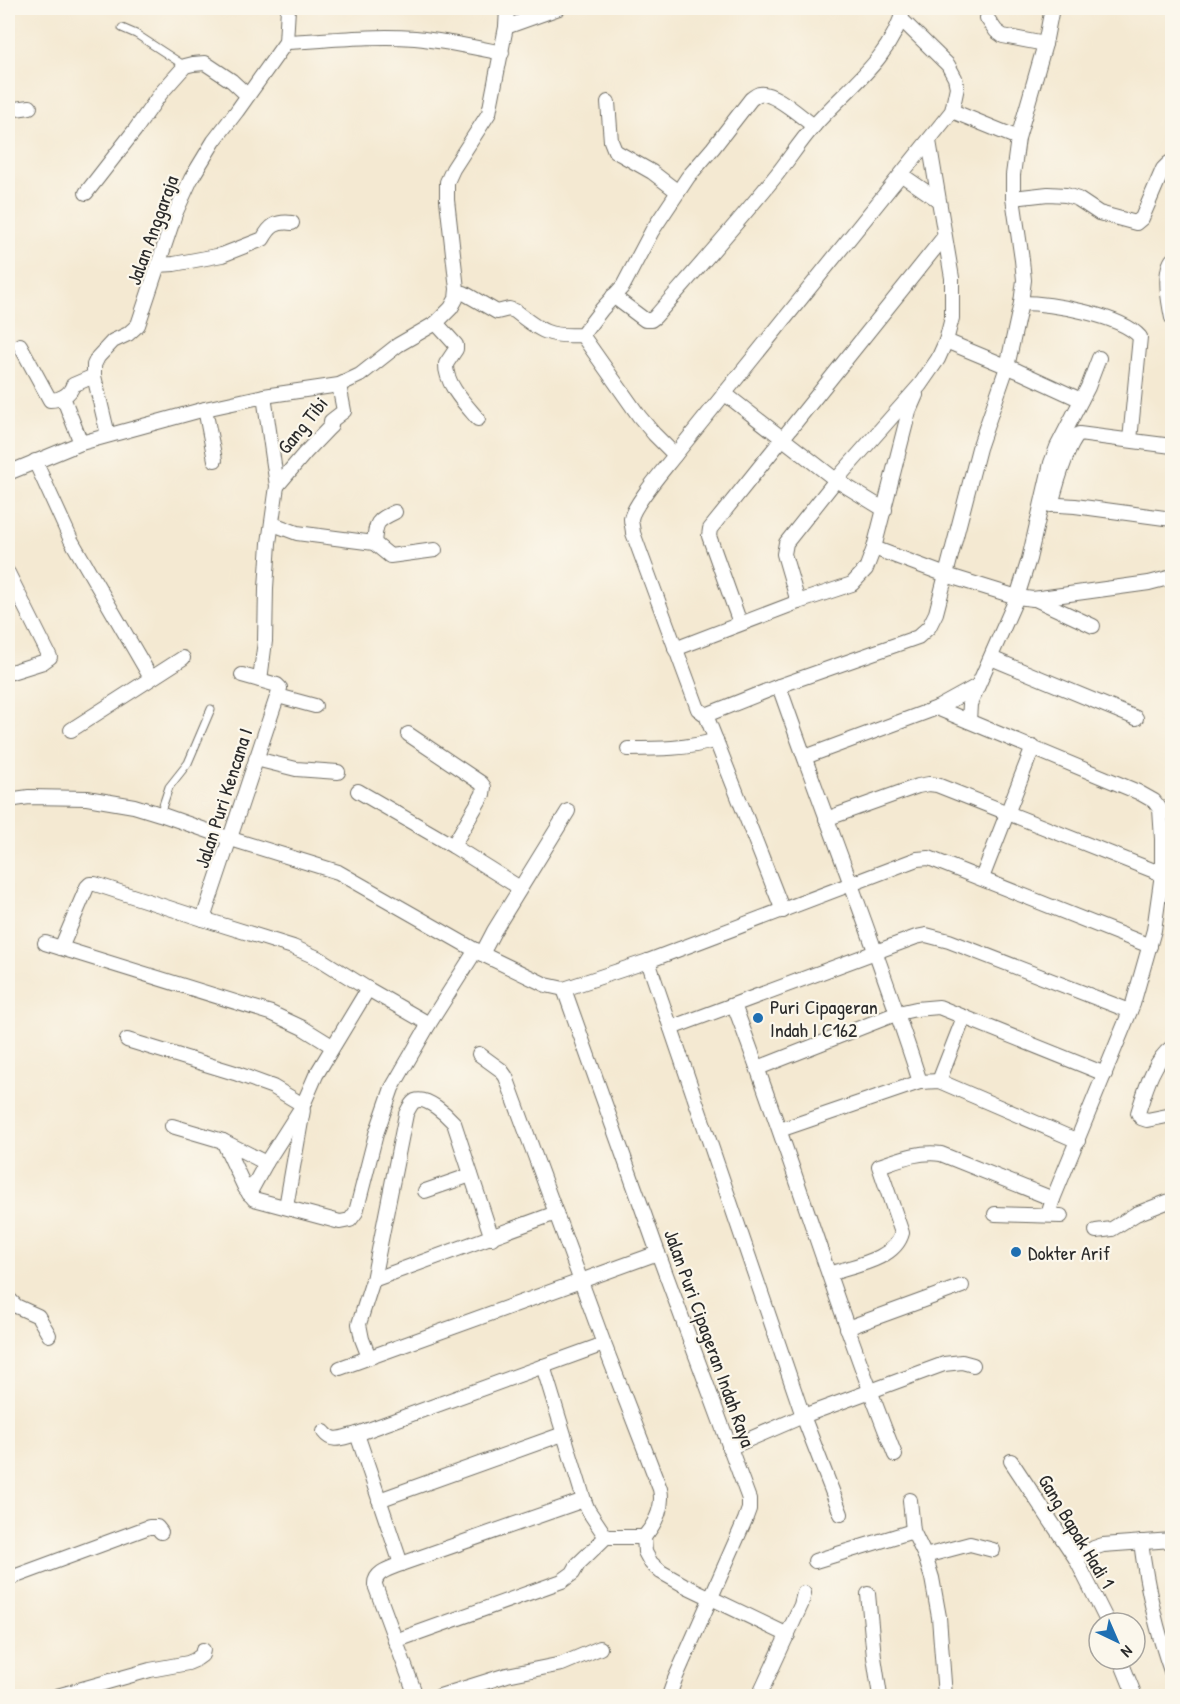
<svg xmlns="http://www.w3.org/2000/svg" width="1180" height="1704" font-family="'Patrick Hand',sans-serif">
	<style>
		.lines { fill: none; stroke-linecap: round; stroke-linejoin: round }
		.lane-casing { stroke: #716e65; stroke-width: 9 }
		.street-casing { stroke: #716e65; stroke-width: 16 }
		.lane { stroke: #fff; stroke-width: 7 }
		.street { stroke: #fff; stroke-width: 14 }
		.poi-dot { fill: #1f6fb2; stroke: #fbf7ec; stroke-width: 2 }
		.labels { text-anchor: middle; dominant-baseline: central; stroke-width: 4.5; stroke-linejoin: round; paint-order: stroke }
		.street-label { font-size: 20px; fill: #2b2b2b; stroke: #fbf7ec }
		.poi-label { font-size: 20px; fill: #2b2b2b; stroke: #fbf7ec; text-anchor: start }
	</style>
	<rect width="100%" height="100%" fill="#fbf7ec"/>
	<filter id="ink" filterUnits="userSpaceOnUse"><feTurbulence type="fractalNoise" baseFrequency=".0167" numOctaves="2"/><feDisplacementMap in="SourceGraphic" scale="12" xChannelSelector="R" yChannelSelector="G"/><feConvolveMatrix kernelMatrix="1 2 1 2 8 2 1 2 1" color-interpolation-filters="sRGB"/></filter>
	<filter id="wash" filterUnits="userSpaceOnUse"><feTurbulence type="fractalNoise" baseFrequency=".008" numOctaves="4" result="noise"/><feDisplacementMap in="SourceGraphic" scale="24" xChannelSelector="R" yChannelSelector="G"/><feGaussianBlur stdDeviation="1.35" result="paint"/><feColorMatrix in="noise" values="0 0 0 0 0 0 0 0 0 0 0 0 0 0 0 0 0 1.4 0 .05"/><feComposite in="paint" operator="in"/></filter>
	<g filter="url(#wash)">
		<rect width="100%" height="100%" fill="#f4e9d2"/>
	</g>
	<g filter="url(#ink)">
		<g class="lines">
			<g class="lane-casing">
				<g id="lane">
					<path d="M122,28L136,34L185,66"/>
					<path d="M160,814L169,787L188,763L211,709"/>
				</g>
			</g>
			<g class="street-casing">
				<g id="street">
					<path d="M987,18L996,31L1003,36L1045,44"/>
					<path d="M506,27L559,8"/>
					<path d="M286,42C329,40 372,35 415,38C445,41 473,47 502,53"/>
					<path d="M608,102L611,141L615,151L652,172L678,192"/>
					<path d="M8,110L30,107"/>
					<path d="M952,111L1018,138"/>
					<path d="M902,175L938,200"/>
					<path d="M86,193L135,130L161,93L185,66L193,64L205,63L232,81L247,95"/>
					<path d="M1013,198L1048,194L1066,195L1078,199L1099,213L1136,223L1142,218L1163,169L1169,163L1172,164"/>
					<path d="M1172,260C1163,273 1169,303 1172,318"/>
					<path d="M158,265L174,264L222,255L263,239C270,226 276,221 292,223"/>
					<path d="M464,293L497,312L509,309L515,311C541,332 549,337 582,335L602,309L623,286L652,231L688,177L713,148L751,99C754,97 756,95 759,94C774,91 802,118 814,126"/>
					<path d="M613,296L645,320H651L655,317C695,271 736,225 774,178C788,161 799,143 813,127C847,88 890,61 904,8"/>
					<path d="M1021,303C1050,303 1121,315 1140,337L1130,440"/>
					<path d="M436,323L456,345V349L446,364C445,384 466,405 478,419"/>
					<path d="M582,335L639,416L654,434L675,455"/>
					<path d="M946,341L1018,371L1081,400"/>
					<path d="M20,345L50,400C60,400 70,395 73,385L94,376"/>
					<path d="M724,393L836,480L885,510"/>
					<path d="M63,397L81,443"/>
					<path d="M205,409L215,460"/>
					<path d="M108,435L94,376V365L98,357L113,341L128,334L138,325L175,214L191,179L214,141L237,111L286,42L288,8"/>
					<path d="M35,461L71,540L151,678"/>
					<path d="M8,473L81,443L205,409L264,396L339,385L360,375L398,345L436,323L451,308L456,299L457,289L447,200V182L453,169L489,113L506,27L507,8"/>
					<path d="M277,486L305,453L328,429L331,426V421L344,411L339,385"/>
					<path d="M1043,504L1075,506L1172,519"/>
					<path d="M1051,505C1056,486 1066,447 1079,434L1172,446"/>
					<path d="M273,524L297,533L374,543L390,556L435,550"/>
					<path d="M374,543C376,522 376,521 395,512"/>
					<path d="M874,548L946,575L1017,597L1033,599L1149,583L1172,577"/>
					<path d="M8,573L50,657L43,662L8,673"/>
					<path d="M1035,599L1093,626"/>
					<path d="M798,602L784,554L786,543L836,480L920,385L938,359L946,341L952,318V278L929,141"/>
					<path d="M740,623L709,536L710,529L944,237"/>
					<path d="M675,649L798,602L852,584L866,569L874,548L909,411L916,395"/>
					<path d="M991,658L1136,718"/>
					<path d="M260,680L265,641L266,588L269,543L277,486L264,396"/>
					<path d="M779,686C825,818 877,948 920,1082"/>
					<path d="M278,696L315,706"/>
					<path d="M937,708L1138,792L1154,801L1160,809L1162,839V874L1154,930L1133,1004L1053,1199L1048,1215"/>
					<path d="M706,715L779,686L918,637L929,627L936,613L979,448L1007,367L1021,303L1024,280L1022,260L1013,198V175L1018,138L1045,44L1052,8"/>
					<path d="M969,721L970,704L1017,597L1029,559L1051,463L1057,447L1088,387L1099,358"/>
					<path d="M71,730L183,658"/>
					<path d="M408,734L481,783L484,787L483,794L453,846"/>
					<path d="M628,749C657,749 688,749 716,740"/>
					<path d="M805,757L937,708L977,686"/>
					<path d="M256,759L296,769L338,772"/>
					<path d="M358,791L453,846L520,888"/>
					<path d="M8,800L29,797L87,798L134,806L160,814L231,839L338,872L482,954L546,985L564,989L648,961L917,859L929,858L1150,946"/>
					<path d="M826,819L918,786L929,784L937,785L1162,874"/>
					<path d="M982,878L1033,747"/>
					<path d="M783,911L706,715L698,709L633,533C633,529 631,523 631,519C633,505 666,467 675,455L952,111L957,87L955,78L948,65L901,19"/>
					<path d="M203,919L280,688L277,685L242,675"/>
					<path d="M45,943L271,1013L303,1028L332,1046"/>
					<path d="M61,948L87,887L90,884H95L203,919L293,947L320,959L368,989L429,1024"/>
					<path d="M482,954L494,931L568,811"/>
					<path d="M648,961L803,1416L841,1514"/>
					<path d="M564,989L658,1253L749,1499V1509L745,1520L675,1679L669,1696"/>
					<path d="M734,1005C791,1154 836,1307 895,1455"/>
					<path d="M671,1028L916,937L926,935L949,941L1130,1011"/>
					<path d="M127,1040L235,1073L273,1087L303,1105"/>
					<path d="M1172,1047C1153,1061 1145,1091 1138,1113L1141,1118L1147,1120L1172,1115"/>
					<path d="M479,1054L501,1070L506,1077L604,1344L660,1489C664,1507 655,1524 644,1537H606L588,1510L584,1500L543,1366"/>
					<path d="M758,1068L898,1013L916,1009L939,1007L1105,1074"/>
					<path d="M939,1081L964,1017"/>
					<path d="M172,1126L223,1141L266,1163"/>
					<path d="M780,1130L920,1082L939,1081L1078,1141"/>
					<path d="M223,1141L245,1188L254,1199L340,1222L350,1220L356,1212L376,1134L392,1088L429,1024L476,950"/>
					<path d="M425,1191L471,1175"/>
					<path d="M249,1194L266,1163L303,1105L316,1075L368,989"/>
					<path d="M286,1207L303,1110"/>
					<path d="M995,1214L1061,1216"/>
					<path d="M1096,1231L1112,1229L1136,1214L1172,1200"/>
					<path d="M829,1274C852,1266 895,1260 902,1233L879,1166C900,1159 918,1151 941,1154L1053,1199"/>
					<path d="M373,1280L556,1213"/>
					<path d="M8,1298L16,1306L38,1316L49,1335"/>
					<path d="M847,1328L962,1286"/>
					<path d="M369,1357L362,1339L359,1324L373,1280L406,1114C408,1110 411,1103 415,1101C427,1096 447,1115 454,1123L492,1238"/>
					<path d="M340,1368L658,1253"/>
					<path d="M324,1432C333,1444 343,1437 357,1434L604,1344"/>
					<path d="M357,1434L401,1564"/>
					<path d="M729,1448L803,1416L944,1364L962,1362L973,1365"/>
					<path d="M1011,1461L1076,1559L1108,1623"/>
					<path d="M379,1500L563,1434"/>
					<path d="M910,1500L913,1531L925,1556L932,1578L939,1617L945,1696"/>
					<path d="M644,1537L645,1552L651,1563L661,1572L684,1585L788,1635"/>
					<path d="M1141,1542C1147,1590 1156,1629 1172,1674"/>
					<path d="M925,1556L970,1544L993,1550"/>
					<path d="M1076,1559L1094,1548L1103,1545L1172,1540"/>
					<path d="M815,1561L913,1531"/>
					<path d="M8,1579L149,1527H157L161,1532"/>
					<path d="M868,1594L874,1657L880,1696"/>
					<path d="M395,1641L562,1581L573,1573L578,1564L606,1537"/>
					<path d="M1120,1659L1135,1696"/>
					<path d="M57,1696L150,1670L188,1663L195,1660L202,1655L203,1650"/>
					<path d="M416,1696L375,1585C374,1572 391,1568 401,1564L584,1500"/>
					<path d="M440,1696L507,1675L562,1664L600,1648"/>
					<path d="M759,1696L801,1605L804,1593"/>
				</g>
			</g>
			<use href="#lane" class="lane"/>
			<use href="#street" class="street"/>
		</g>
	</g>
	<g class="poi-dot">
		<circle cx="758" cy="1018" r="6"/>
		<circle cx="1016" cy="1252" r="6"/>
	</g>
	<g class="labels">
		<g class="street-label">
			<text transform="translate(152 230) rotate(-70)">Jalan Anggaraja</text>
			<text transform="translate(302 425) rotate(-51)">Gang Tibi</text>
			<text transform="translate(223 798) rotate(-72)">Jalan Puri Kencana I</text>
			<text transform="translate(710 1338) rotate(70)">Jalan Puri Cipageran Indah Raya</text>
			<text transform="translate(1077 1531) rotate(59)">Gang Bapak Hadi 1</text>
		</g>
		<g class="poi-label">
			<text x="770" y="1006">Puri Cipageran<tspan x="770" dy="23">Indah I C162</tspan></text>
			<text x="1028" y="1252">Dokter Arif</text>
		</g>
	</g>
	<rect width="1180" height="1704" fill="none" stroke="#fbf7ec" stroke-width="30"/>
	<g transform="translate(1117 1641) rotate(136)"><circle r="28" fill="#fbf7ec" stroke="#a8a59f" stroke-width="1.5"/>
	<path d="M0-4.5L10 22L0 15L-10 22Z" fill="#1f6fb2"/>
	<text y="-9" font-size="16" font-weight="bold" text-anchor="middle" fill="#2b2b2b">N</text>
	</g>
</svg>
